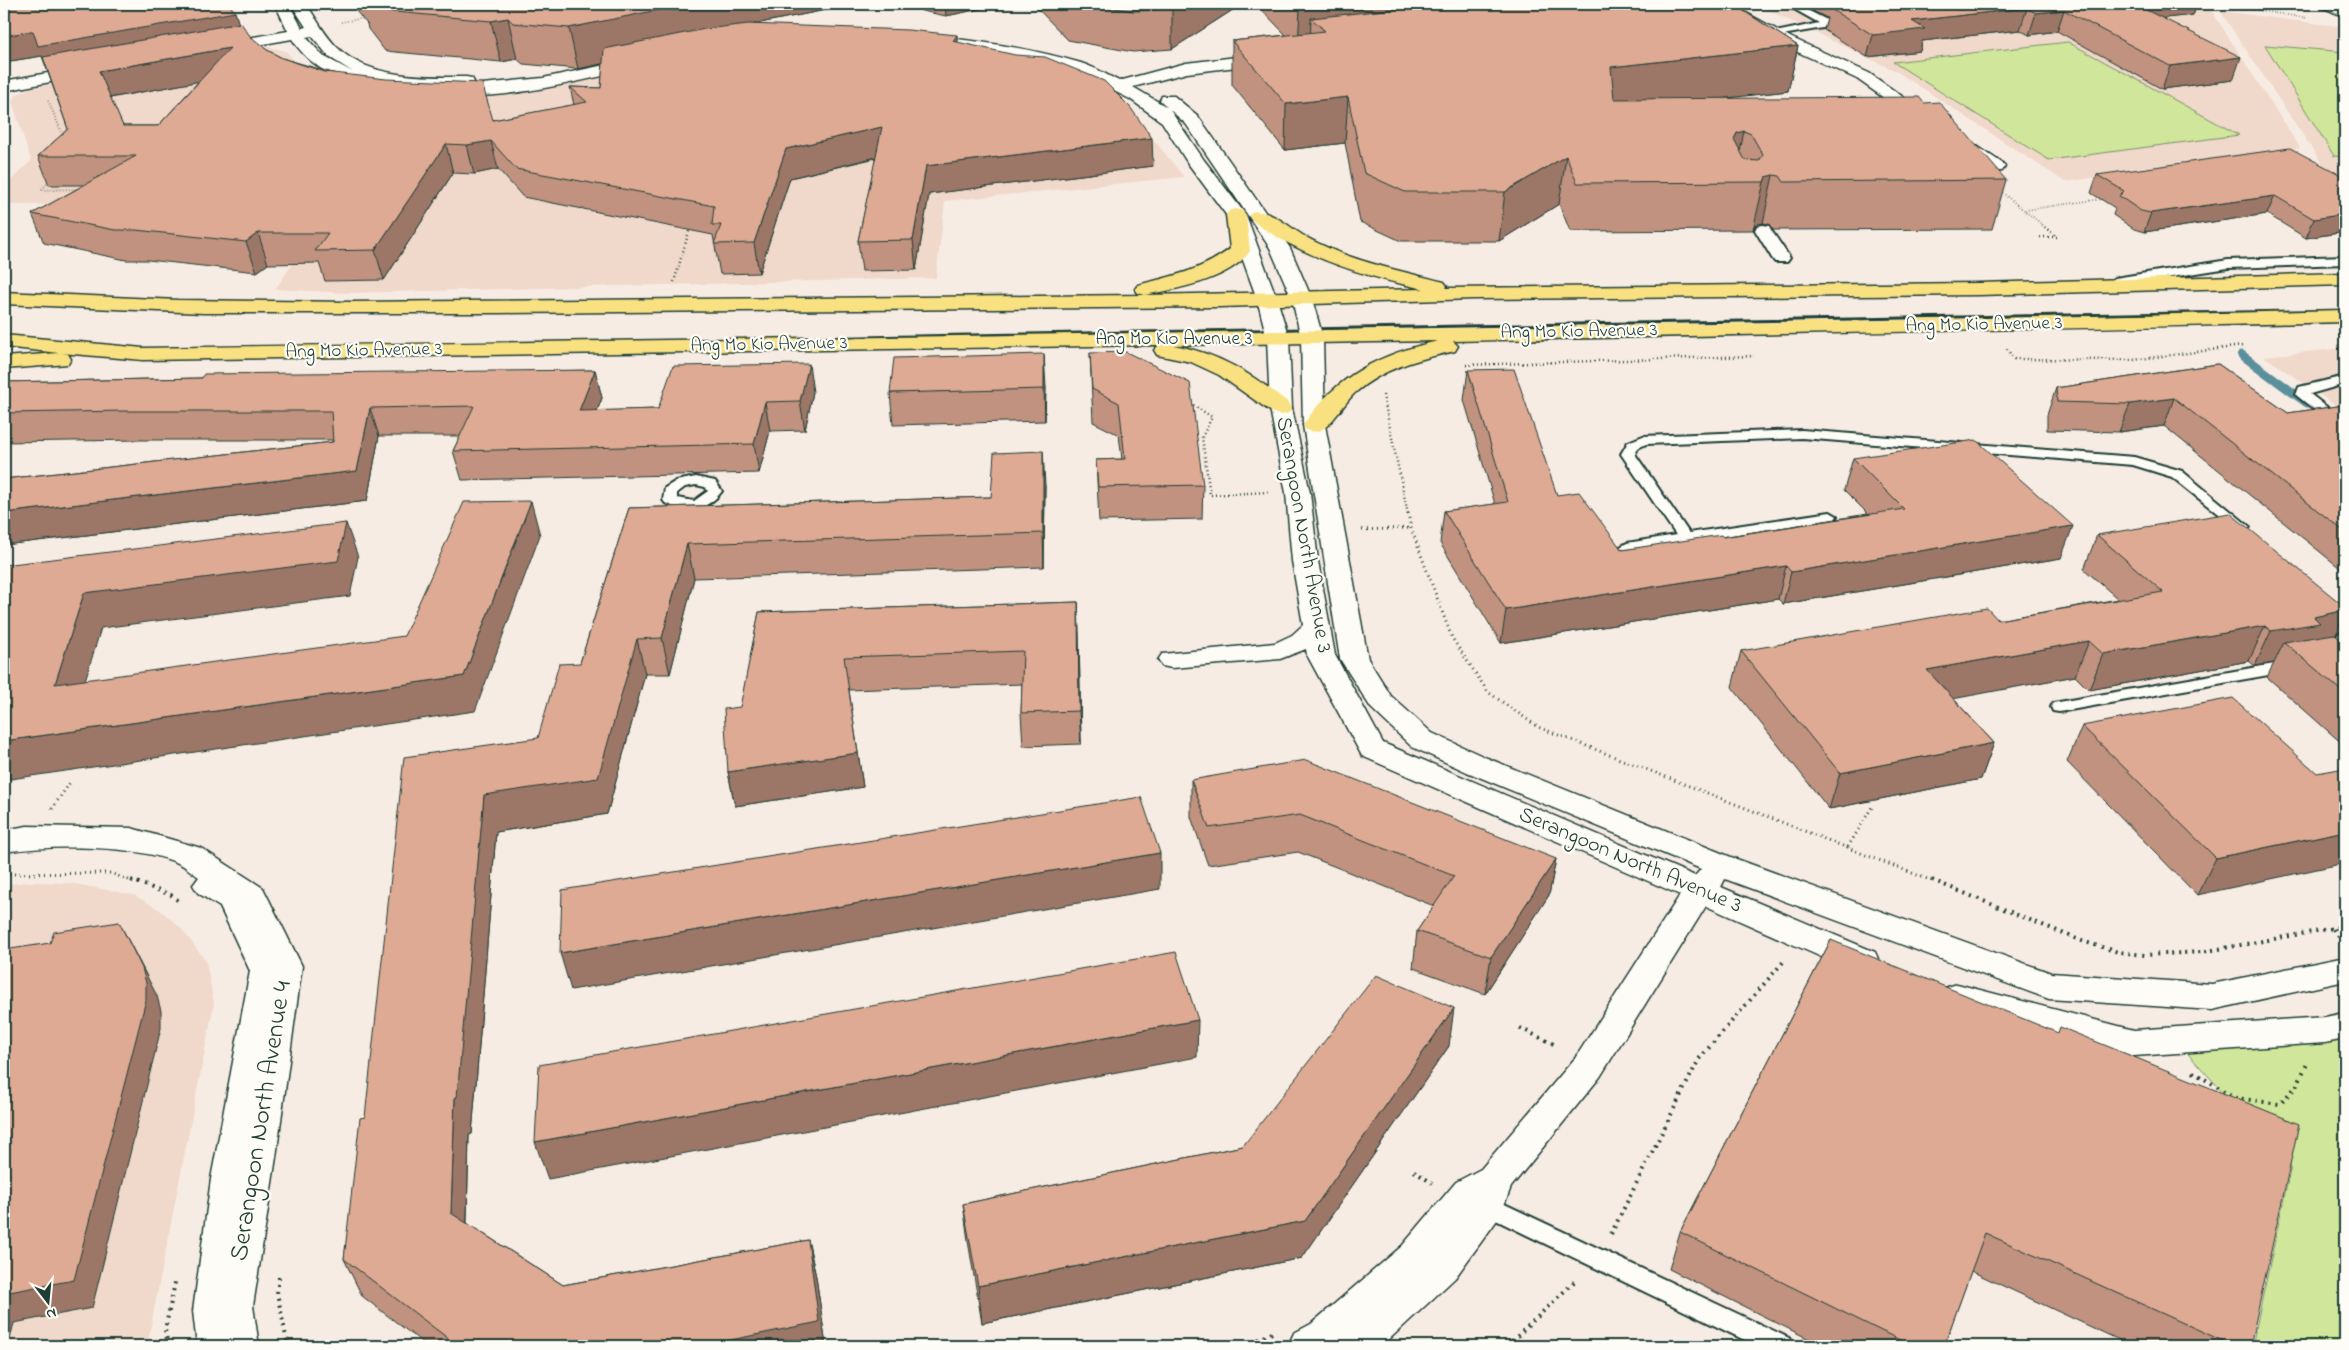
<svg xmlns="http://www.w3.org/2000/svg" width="2349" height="1350" font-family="'Indie Flower',sans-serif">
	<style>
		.built { fill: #f0d8cb }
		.green { fill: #d0e69b; stroke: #789268 }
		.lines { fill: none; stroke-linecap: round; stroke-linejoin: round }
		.stream { stroke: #5a909c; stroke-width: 9 }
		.service-casing { stroke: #1f3d34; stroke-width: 4 }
		.pedestrian-casing { stroke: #1f3d34; stroke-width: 4 }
		.minor-casing { stroke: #1f3d34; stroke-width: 3 }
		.trunk-casing { stroke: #1f3d34; stroke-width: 3 }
		.path-far3 { stroke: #1f3d34; stroke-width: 2; stroke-dasharray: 0.5 2.5; stroke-linecap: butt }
		.path-far2 { stroke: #1f3d34; stroke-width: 2.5; stroke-dasharray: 1 3; stroke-linecap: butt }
		.path-far1 { stroke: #1f3d34; stroke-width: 3; stroke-dasharray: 1 4; stroke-linecap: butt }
		.path { stroke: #1f3d34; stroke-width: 4; stroke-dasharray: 2 5; stroke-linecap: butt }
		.service { fill: #fdfcf7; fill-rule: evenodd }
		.pedestrian { fill: #fdfcf7; fill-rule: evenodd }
		.minor { fill: #fdfcf7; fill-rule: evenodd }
		.trunk { fill: #f9e181; fill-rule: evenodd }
		.wall { fill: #c0927f; stroke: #1f3d34; fill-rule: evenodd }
		.shaded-wall { fill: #9c7768; stroke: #1f3d34 }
		.building { fill: #dfaa94; stroke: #1f3d34; fill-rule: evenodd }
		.labels { text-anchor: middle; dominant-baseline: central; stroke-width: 4.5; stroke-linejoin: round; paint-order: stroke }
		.far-street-label { font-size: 19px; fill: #1f3d34; stroke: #fdfcf7 }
		.street-label { font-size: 22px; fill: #1f3d34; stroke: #fdfcf7 }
		.near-street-label { font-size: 26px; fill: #1f3d34; stroke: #fdfcf7 }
	</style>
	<rect width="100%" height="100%" fill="#f7ece3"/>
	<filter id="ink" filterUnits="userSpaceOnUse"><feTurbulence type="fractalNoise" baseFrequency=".02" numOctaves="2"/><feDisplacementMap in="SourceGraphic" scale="10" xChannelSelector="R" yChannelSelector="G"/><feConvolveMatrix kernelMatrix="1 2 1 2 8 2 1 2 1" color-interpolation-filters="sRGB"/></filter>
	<g filter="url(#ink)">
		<g class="built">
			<path d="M1755,4H2201L2210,8L2300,148L2065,182L1896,71Z"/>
			<path d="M2220,11L2345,27V198Z"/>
			<path d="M263,46L286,51L298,65L310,73L511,93L712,56L1120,98L1184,177L945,201L936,278L348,293L275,289L337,201L4,205V187L31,161L12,101L17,94L31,88Z"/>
			<path d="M2345,348V412L2264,356Z"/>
			<path d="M27,882L70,883L134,895L160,910L180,927L206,961L214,1004L147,1346H4V885Z"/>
		</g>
		<g class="green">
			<path d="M2068,42L2239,135L2049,160L1893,62Z"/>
			<path d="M2265,45L2345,52V157L2334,156Z"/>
			<path d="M2345,1011V1346H2252L2291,1166L2166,1030L2265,1031Z"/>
		</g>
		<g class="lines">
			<path class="stream" d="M2242,355L2307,403"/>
			<g class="service-casing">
				<g id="service">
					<path d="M1785,4H1795L1827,20L1828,25L1823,28L1771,37V33L1819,23Z"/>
					<path d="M2345,256V264L2228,268L2115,286L2109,282L2115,278L2228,260Z"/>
					<path d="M2345,376V384L2310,394L2345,421V431L2340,430L2296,395L2299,387Z"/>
					<path d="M1802,430L2134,457L2182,471L2250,527L2243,531L2238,530L2172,477L2133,465L1802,438L1646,444L1638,448L1635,454L1689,533L1830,512L1837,516L1835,519L1627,551L1620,547L1627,543L1676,535L1621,454L1628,442L1643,436Z"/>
					<path d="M696,477L715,481L722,491C708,511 686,513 665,503L663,500L665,488L676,481ZM696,485L705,487L708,491L694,501L677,498V493L685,487Z"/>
					<path d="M2345,631V661L2339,660L2332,646L2339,633Z"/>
					<path d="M2291,661L2297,662L2299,666L2297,670L2059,712L2053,711L2051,707L2053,703L2059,702Z"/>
					<path d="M1481,1193L1789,1338L1793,1346H1757L1473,1209L1470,1202L1473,1195Z"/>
				</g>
			</g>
			<g class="pedestrian-casing">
				<path id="pedestrian" d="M1763,225L1769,226L1771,230L1790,258L1787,262H1775L1772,258L1755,230L1757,226Z"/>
			</g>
			<g class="minor-casing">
				<g id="minor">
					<path d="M275,4H289L302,28L306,27L291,4H306C317,19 326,38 340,50C372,79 427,77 466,77L472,78L474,82L472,85L543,78L638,58L644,60L646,63L644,66L638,68C586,79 491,105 440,93L438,89L439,87L384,80L386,83L384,87C375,89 365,86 356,83C329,76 307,63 292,39L219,52L213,50L211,47L213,44L288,31ZM312,36L329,57L353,72L323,56L306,37Z"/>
					<path d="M1711,4H1730L1792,38L1869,73L1933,118L1930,122H1918L1857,79L1780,44L1714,7Z"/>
					<path d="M2319,4H2339L2345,6V17L2322,7Z"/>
					<path d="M929,36C981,41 1031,48 1081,63C1094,67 1107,75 1119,81L1186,63L1270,53L1276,55L1278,58L1276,61L1270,63L1187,73L1133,87L1167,107L1160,100L1162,96H1174L1198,116L1290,248L1312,299L1323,338L1325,425L1368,659L1391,696L1432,733L1487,758L1731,857L2051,973L2212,984L2345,957V981L2212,1010L2049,999L1725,879L1721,887L1875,952L1879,961L1875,970L1863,973L1851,970L1706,906L1600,1077L1511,1187L1500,1216L1455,1278L1382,1346H1288L1294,1333L1311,1324L1402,1246L1456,1182L1481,1169L1576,1057L1680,895L1362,756L1307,655L1306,649L1280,659L1172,668L1162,666L1158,660L1162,654L1275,643L1292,635L1303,625L1292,561L1286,493L1270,408L1267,338L1257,299L1227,216L1187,162L1162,122L1130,99L1071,70L1027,59L990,52L923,44L921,41L923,38ZM1170,110L1186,124L1270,248L1292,299L1301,338L1303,425L1340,659L1371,708L1412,747L1467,772L1701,869L1695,876L1383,743L1335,655L1318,561L1310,493L1292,408L1289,338L1277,299L1246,215L1204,160Z"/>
					<path d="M86,66L92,68L94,71L92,74L4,91V81Z"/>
					<path d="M1962,139L1968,140L2002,163L2005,167L2002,171H1990L1956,148L1953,144L1956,140Z"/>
					<path d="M27,826L131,828L201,848L263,888L302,966L276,1157L253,1306L259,1346H197L193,1311L211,1179L250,971L220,907L198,893L193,885L199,877C193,873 186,867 180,864C137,844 50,845 4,852V830Z"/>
					<path d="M1957,984L2134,1030L2325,1017L2345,1013V1039L2325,1043L2134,1056L1945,1006L1940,997L1945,988Z"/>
				</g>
			</g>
			<g class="trunk-casing">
				<g id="trunk">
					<path d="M1236,209L1243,211L1246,215L1250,251C1230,280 1177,289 1145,295L1424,289C1372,278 1322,263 1277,237C1268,231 1255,225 1249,216L1252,212C1270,208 1291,229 1306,237C1349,261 1397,270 1444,282L1447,286L1446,288L1979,283L2345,273V285L1979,295L1475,299L1220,307L499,313H203L4,304V292L178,300L351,302L1145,295L1138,293L1135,289L1138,285C1172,276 1201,271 1230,249L1226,215L1229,211Z"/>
					<path d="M2345,310V322C2048,330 1751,334 1453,341L1458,346L1455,351C1419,359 1383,368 1355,393C1345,402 1332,425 1321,430C1316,433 1311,431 1306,430L1303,425C1337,375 1380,354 1438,341L1173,345C1219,353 1253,375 1289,403L1292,408L1289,413L1281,415L1273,413L1219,375L1191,362L1157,355L1154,350L1159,345L143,360L61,353L68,354L71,359L68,364L4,369V357L59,353L4,347V335L143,348C877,336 1611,329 2345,310Z"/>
				</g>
			</g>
			<g class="path-far3">
				<path d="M2216,4L2307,18"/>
				<path d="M341,22L365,18"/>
				<path d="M48,101L64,137"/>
				<path d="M51,180L41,190L78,189"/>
				<path d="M2000,191L2044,226"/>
				<path d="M2025,210L2101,199"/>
			</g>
			<g class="path-far2">
				<path d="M2040,237H2057L2042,225"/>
				<path d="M674,282L690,228"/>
				<path d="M2007,349L2014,359L2133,360L2242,346"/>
				<path d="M1466,365L1754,356"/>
				<path d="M1383,395L1408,514"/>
				<path d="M1190,403L1212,417L1202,437L1210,495L1268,492"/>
			</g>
			<g class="path-far1">
				<path d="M1408,513L1411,528L1452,638L1488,692L1538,727L1935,882"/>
				<path d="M1362,530L1411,528"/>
				<path d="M52,809L71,781"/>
				<path d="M1848,847L1872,807"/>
				<path d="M4,874L110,873L134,882"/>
			</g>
			<g class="path">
				<path d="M131,880L171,895L180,902"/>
				<path d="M1932,880L2082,941L2118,952L2145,955L2202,952L2345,926"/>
				<path d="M2333,929L2342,939"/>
				<path d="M1520,1028L1558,1046"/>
				<path d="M2193,1072L2236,1098L2279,1104L2296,1087L2307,1064"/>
				<path d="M1414,1171L1432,1183"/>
				<path d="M1611,1234L1699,1059L1784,961"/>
				<path d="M279,1277L277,1293L288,1346"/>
				<path d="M168,1346L165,1330L176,1278"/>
				<path d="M1245,1346L1272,1333"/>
				<path d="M1507,1346L1577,1279"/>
			</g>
			<use href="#service" class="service"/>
			<use href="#pedestrian" class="pedestrian"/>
			<use href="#minor" class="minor"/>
			<use href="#trunk" class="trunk"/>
		</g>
		<g class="wall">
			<path d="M4,4L235,12L238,23L250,36L267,50L282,58L493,120L574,105L570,87L601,88L603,64L578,69L523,64L517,59L501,62L385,51L368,29L367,24L350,4H856L755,24L957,42L1153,166L929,194L916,270L862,271L858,241L876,158L790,178L759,273L720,274L713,235L523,197L498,169L474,174L453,173L384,280L325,281L319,263L268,264L257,272L148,260H126L44,243L32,214L84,185H49L38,156L68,129L42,56L4,62ZM199,81L158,126H123L110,98Z"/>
			<path d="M912,4H1004L946,16L922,11Z"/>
			<path d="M1033,4H1242L1172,49L1133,52L1068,40Z"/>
			<path d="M1256,4H1733L1798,46L1788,91L1723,98L1924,103L2006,180L1992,229L1773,230L1769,224L1763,223L1755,225L1753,230L1570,231L1559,204L1499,241H1401L1360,222L1345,143L1285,150L1232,85V41L1286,35Z"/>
			<path d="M1799,4H2242L2196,8L2193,15L2163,18L2233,80L2162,89L2057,31L2029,35L2020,30L1922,41L1920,51L1867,57L1824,30L1827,18Z"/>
			<path d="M2097,175L2345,177V232L2306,238L2267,214L2144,232L2134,229L2113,215L2115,208L2091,193Z"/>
			<path d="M1090,353L1203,485L1202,519L1099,521L1096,460L1122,459L1119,435L1093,422Z"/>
			<path d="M2218,364L2288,413L2345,405V572L2164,426L2119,432L2047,430V415L2056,388Z"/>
			<path d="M595,370L602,398L597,411L658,409L813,392L805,430L770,431L759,473L462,480L453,451L460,436H379L367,501L4,545V479L333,442L332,440H138L4,442V382Z"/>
			<path d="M1468,370L1557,495L1622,550L1723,537L1868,514L1844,490L1853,458L2061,558L1783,604L1778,599L1501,643L1440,543L1444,511L1495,504L1464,400Z"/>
			<path d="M1046,387L1045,421L893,425L890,393Z"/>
			<path d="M1045,485L1044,567L694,578L670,674H645L607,814L496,832L472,1134L469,1135L467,1223L563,1285L808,1240L816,1277L826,1346H427L362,1296L344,1259L365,1117L538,738L580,663L629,508L991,497Z"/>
			<path d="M2097,535L2335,635L2345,643V746L2267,677L2274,663L2255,666L2249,661L2089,690L2075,676L1953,698L1994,743L1981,779L1829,809L1732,687L1741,651L1998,620L2118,599L2084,569Z"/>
			<path d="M1078,602L1079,635L1081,744L1023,746L1021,713L1022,684L849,690L863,787L735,806L728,772L759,612Z"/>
			<path d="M2082,726L2317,773L2197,895L2067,762Z"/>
			<path d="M1191,780L1556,859L1549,895L1485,994L1413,968L1417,931L1434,906L1298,852L1208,865L1191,817Z"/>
			<path d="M1831,940L2250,1346H2132L1971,1271L1944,1346H1823L1669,1269L1680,1232Z"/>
			<path d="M1449,1046L1302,1258L982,1323L968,1241L963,1204L1243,1146Z"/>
		</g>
		<g class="shaded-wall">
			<path d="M678,4H856L684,38L685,46L578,69L569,28Z"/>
			<path d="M945,4H1004L946,16Z"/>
			<path d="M1180,4H1242L1172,49V9Z"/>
			<path d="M1341,4H1663L1325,31L1311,18L1310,47L1298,49L1300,8Z"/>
			<path d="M2128,4H2242L2196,8L2193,15L2122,23Z"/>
			<path d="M2027,8L2020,30L1922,41L1920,51L1867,57L1873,35L1912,21Z"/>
			<path d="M2064,10L2057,31L2029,35L2036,13Z"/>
			<path d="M235,12L243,37L48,71L42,56L4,62V36L33,31Z"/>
			<path d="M508,18L517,59L501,62L491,21Z"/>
			<path d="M957,35L959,61L953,41Z"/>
			<path d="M1798,46L1788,91L1605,112L1611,67Z"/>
			<path d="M230,48L239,74L109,98L99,71Z"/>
			<path d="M2241,57L2233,80L2162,89L2170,66Z"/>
			<path d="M1348,97L1345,143L1285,150L1286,104Z"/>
			<path d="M882,127L885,155L790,178L759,273L754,243L786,149Z"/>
			<path d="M1744,131L1735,178L1734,139L1737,133Z"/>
			<path d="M1152,138L1153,166L929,194L916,270L913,240L926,166Z"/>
			<path d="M491,141L498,169L474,174L467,145Z"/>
			<path d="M446,144L453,173L384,280L375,250Z"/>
			<path d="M1566,156L1559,204L1499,241L1505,192Z"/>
			<path d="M1773,175L1763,223L1755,225L1753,230L1764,182L1766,177Z"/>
			<path d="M2275,196L2267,214L2144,232L2151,213Z"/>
			<path d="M2345,214V232L2306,238L2314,219Z"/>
			<path d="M258,233L268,264L257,272L246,242Z"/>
			<path d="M1044,354L1046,387L1045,421L1044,389Z"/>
			<path d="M809,364L813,392L805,430L800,401Z"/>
			<path d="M595,370L602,398L586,440L579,411Z"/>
			<path d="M2174,398L2164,426L2119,432L2130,404Z"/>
			<path d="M765,402L770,431L759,473L754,444Z"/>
			<path d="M370,408L379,436L367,501L4,545V513L357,471Z"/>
			<path d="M1043,451L1045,485L1044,567L1043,533Z"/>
			<path d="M531,501L540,535L475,711L4,780V741L464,676Z"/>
			<path d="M346,523L358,557L350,596L101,628L73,720L55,684L84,593Z"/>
			<path d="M2073,526L2061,558L1783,604L1791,572Z"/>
			<path d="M687,544L694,578L670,674L662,638Z"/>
			<path d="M1786,566L1778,599L1501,643L1506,610Z"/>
			<path d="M1078,602L1079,635L1081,744L1079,711Z"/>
			<path d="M2345,610V615L2331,645L2284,642L2274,663L2255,666L2271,631L2314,617Z"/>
			<path d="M2265,626L2249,661L2089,690L2103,654Z"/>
			<path d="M637,639L645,674L607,814L496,832L472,1134L469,1135L466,1250L451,1213L455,1097L484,795Z"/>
			<path d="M2089,641L2075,676L1915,706L1927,670Z"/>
			<path d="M1994,743L1981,779L1829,809L1840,773Z"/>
			<path d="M858,753L863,787L735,806L728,772Z"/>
			<path d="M2345,831V863L2197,895L2216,858Z"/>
			<path d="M1160,853V889L571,990L560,953Z"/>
			<path d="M1556,859L1549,895L1485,994L1491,957Z"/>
			<path d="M119,922L157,996L161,1011V1028L92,1308L14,1323L8,1346H4V1293Z"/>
			<path d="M1454,1008L1449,1046L1302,1258L982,1323L978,1286L1305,1221Z"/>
			<path d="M1198,1020L1197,1057L548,1179L535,1142Z"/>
			<path d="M808,1240L816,1277L826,1346H701Z"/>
		</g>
		<g class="building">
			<path d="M4,4H229L235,12L38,46L33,31L4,36Z"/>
			<path d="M369,4H678V6L569,28L513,23L508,18L491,21L374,10Z"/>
			<path d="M1090,4H1180L1172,9L1133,11Z"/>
			<path d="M1295,4H1341L1300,8Z"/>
			<path d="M1441,4H1733L1798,46L1611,67L1614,99L1919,97L1924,103L1939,102L2006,180L1784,182L1780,176L1773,175L1766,177L1764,182L1577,183L1566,156L1505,192H1405L1364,173L1348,97L1286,104L1232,41L1325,31L1311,18ZM1744,131L1751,134L1763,155L1759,161L1745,160L1734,139L1737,133Z"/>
			<path d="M1834,4H2134L2241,57L2170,66L2064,10L2036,13L2027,8L1912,21L1925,29L1873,35L1829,8L1838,6Z"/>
			<path d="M241,23L250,36L267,50L282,58L325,72L386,79L482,83L493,120L587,102L570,87L601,88L604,49L705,29L748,24L908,30L957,35L953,41L1015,55L1045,57L1104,81L1130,107L1152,138L926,166L913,240L858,241L882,127L786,149L754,243L714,244L721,225H712L714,206L516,169L491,141L467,145L446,144L375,250L315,251L328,233H258L246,242L136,230H115L32,214L136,156H38L68,129L43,57ZM230,48L158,126H123L99,71Z"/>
			<path d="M2290,148L2345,177V214L2314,219L2275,196L2151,213L2141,211L2119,196L2124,191L2097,175Z"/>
			<path d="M1126,352L1190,383L1203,485L1098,487L1096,460L1125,459L1119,403L1092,389L1090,353Z"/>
			<path d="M1044,354V389L890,393L894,358Z"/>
			<path d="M809,364L800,401L765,402L754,444L453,451L474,406L370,408L357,471L4,513V479L333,442L331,411H126L4,413V382L202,378L204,374L595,370L579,411L658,409L673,366Z"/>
			<path d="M2218,364L2288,413L2345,405V532L2174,398L2130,404L2057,402L2056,388Z"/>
			<path d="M1514,369L1557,495L1579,492L1622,550L1721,535L1723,537L1904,509L1853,458L1976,440L2073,526L1791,572L1786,566L1506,610L1444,511L1508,502L1468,370Z"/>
			<path d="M1043,451V533L687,544L662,638L637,639L598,778L484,795L457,1097H455L451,1213L563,1285L808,1240L819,1322L701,1346H458L344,1259L360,1118L365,1117L404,757L538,738L559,664L580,663L629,508L991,497L994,453Z"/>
			<path d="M531,501L464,676L4,741V565L346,523L338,561L84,593L55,684L404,636L464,502Z"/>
			<path d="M2230,513L2345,607V610L2314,617L2320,623L2271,631L2265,626L2103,654L2089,641L1927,670L1994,743L1840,773L1741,651L1987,608L1998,620L2163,592L2097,535Z"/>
			<path d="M1078,602L1079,711L1021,713L1023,651L844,657L858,753L728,772L724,709L740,707L759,612Z"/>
			<path d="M2334,634L2345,643V694L2284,642Z"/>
			<path d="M2233,698L2317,773L2345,768V831L2216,858L2082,726Z"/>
			<path d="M1306,760L1556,859L1491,957L1417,931L1454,876L1300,815L1209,828L1191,780Z"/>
			<path d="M1141,797L1160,853L560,953L562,890Z"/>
			<path d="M119,922L142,968L146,983V1000L74,1280L4,1293V950L50,943L54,932Z"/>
			<path d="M1831,940L2058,1033L2060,1027L2299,1124L2250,1346H2234L1985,1233L1944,1346H1912L1680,1232Z"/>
			<path d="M1176,952L1198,1020L535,1142L539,1065Z"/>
			<path d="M1376,975L1454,1008L1305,1221L978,1286L963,1204L1243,1146Z"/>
		</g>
	</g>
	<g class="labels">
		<g class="far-street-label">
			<text transform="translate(1984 325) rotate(-1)">Ang Mo Kio Avenue 3</text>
			<text transform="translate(1579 332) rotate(-1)">Ang Mo Kio Avenue 3</text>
			<text x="1174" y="339">Ang Mo Kio Avenue 3</text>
			<text transform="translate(769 345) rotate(-1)">Ang Mo Kio Avenue 3</text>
			<text transform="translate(364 351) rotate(-1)">Ang Mo Kio Avenue 3</text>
		</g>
		<g class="street-label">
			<text transform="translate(1303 535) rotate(80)">Serangoon North Avenue 3</text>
			<text transform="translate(1630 861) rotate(23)">Serangoon North Avenue 3</text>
		</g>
		<g class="near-street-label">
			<text transform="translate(262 1121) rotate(-81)">Serangoon North Avenue 4</text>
		</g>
	</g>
	<rect width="2349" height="1350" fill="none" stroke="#fdfcf7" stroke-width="20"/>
	<rect x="10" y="10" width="2329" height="1330" fill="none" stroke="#1f3d34" stroke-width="2" filter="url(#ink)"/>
	<g transform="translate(48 1302) rotate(164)" stroke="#fdfcf7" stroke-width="4" paint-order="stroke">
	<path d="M0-4L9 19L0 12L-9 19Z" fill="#1f3d34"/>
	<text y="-8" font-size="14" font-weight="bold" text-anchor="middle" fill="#1f3d34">N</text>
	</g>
</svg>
